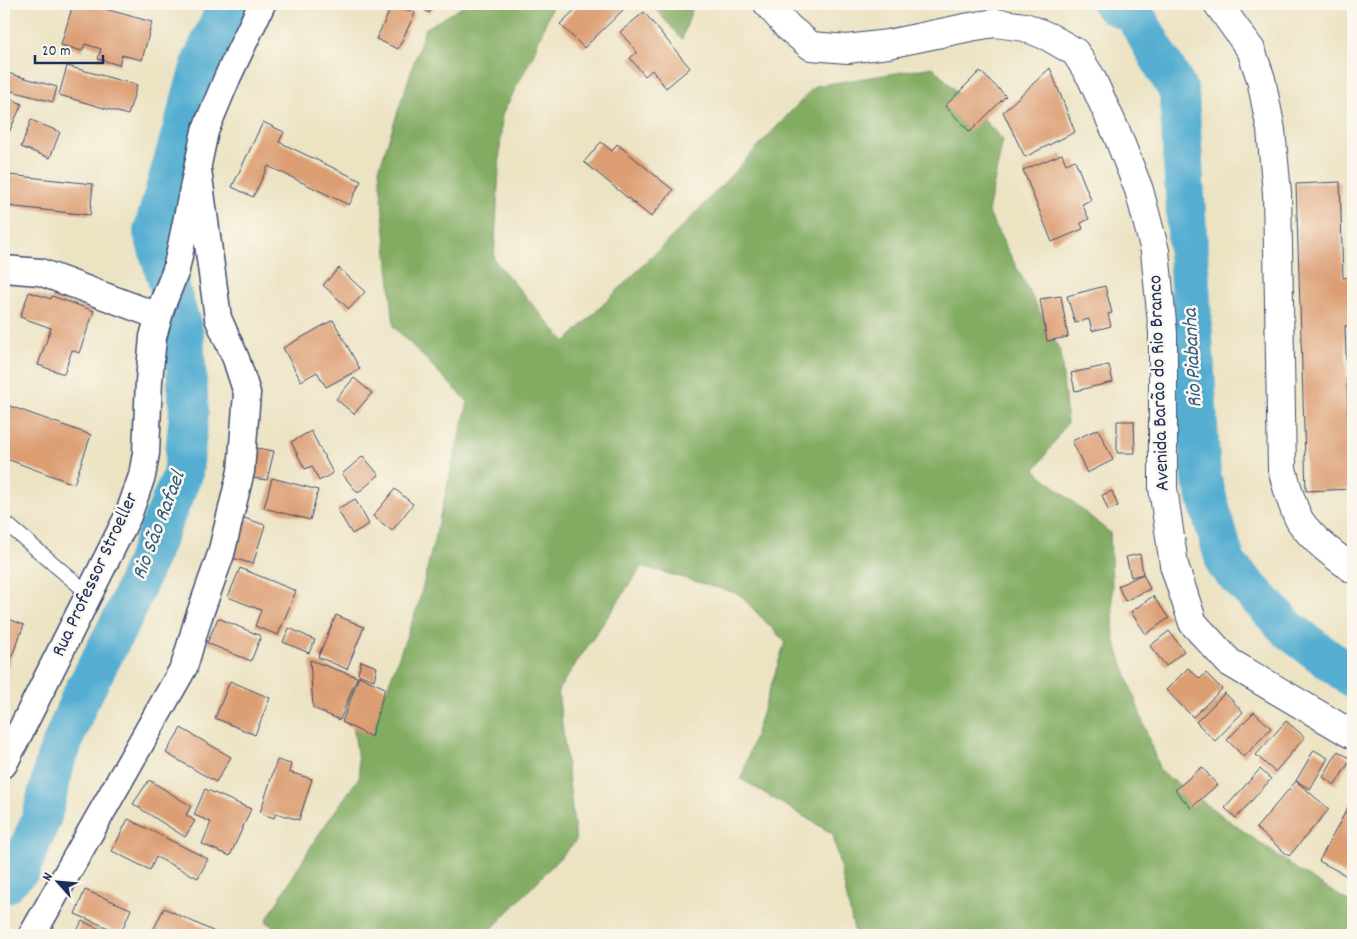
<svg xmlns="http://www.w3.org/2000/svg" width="1357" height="939" font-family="Dekko,sans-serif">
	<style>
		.forest { fill: #82ac62; stroke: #4e6e60 }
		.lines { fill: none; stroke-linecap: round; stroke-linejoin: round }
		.river { stroke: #54aed1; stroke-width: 40 }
		.building { fill: #dc9d72 }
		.service-casing { stroke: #3a4a6d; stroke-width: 16 }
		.minor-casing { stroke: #3a4a6d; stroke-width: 29 }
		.primary-casing { stroke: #3a4a6d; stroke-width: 30 }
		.service { stroke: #fff; stroke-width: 14 }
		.minor { stroke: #fff; stroke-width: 26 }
		.primary { stroke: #fff; stroke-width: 28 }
		.labels { text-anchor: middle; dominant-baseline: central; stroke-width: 5; stroke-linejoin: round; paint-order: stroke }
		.street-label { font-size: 20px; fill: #1b2f5e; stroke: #fbf7ec }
		.water-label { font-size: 21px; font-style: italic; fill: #2f5b86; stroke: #fbf7ec }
	</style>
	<rect width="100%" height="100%" fill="#fbf7ec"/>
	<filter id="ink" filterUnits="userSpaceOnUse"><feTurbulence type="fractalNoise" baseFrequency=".02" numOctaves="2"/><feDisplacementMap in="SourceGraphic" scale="10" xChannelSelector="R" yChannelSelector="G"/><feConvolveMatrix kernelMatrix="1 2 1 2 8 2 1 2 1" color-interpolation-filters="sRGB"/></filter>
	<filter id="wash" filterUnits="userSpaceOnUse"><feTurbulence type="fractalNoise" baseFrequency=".0096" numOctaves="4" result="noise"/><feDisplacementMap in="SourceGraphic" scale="20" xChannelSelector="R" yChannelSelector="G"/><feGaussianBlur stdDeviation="1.12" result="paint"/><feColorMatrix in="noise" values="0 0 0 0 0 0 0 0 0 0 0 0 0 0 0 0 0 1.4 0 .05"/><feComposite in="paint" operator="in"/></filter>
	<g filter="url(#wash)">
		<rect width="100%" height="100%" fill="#ece3c3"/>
		<g class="forest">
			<path d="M461,4H553L533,55L502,115L494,260L565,342L690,219L815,86L933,67L1003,140L988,212L1061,353L1067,423L1035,470L1110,533L1114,639L1160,771L1299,871L1353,904V935H855L833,834L741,779L785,642L739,594L642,566L558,690L576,841L486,935H282L266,921L316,838L360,776L348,687L384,696L418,606L468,402L394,327L379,169L425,29L462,7Z"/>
			<path d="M651,4H694L682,39Z"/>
		</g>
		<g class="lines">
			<g class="river">
				<path d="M1112,4L1134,14L1179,92L1201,477L1226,564L1288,629L1353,678"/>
				<path d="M4,884L21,868L42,816L56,759L79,701L124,615L183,473L189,412L184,335L153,232L202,61L228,4"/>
			</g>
		</g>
		<g id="blocks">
			<g class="building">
				<path d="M73,4H87L152,22L142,60L122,55L119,65L98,59L101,49L85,44L82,51L61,45Z"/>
				<path d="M393,4L415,13L398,49L376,39Z"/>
				<path d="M416,4H436L429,13Z"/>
				<path d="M581,4H620L624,9L584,48L560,24Z"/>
				<path d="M644,12L690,68L666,88L652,70L645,76L630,58L637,52L620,32Z"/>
				<path d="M67,66L137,85L128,115L59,95Z"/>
				<path d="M1050,68L1075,132L1025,157L1003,112Z"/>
				<path d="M980,71L1006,96L970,132L945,106Z"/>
				<path d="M4,72L57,87L53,102L4,89Z"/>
				<path d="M4,95L22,104L4,143Z"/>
				<path d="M31,120L60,132L50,158L21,147Z"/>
				<path d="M263,122L284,132L279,142L361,181L349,205L268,166L253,197L232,187Z"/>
				<path d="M601,142L612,151L617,144L673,190L651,217L584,162Z"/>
				<path d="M1062,154L1066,164L1075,160L1091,200L1082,204L1089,219L1081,223L1083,229L1052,242L1023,170Z"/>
				<path d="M9,175L93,184L90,215L6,206Z"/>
				<path d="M1340,182L1343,278L1353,277V325L1345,326L1349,441H1353V489L1306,491L1296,184Z"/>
				<path d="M339,268L365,292L349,309L323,285Z"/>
				<path d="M1105,286L1112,313L1108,314L1111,326L1092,331L1089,319L1075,323L1067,296Z"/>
				<path d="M29,292L51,299L52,296L94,311L79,353L72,350L64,374L38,365L51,328L20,317Z"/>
				<path d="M1061,296L1068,337L1047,341L1040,299Z"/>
				<path d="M333,320L360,369L326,387L317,372L301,381L283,348Z"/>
				<path d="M1109,365L1113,382L1075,391L1071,373Z"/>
				<path d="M354,378L372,393L354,414L336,399Z"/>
				<path d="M4,404L91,435L74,484L4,458Z"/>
				<path d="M1117,421H1134L1135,453H1117Z"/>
				<path d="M1098,429L1113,460L1087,473L1072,441Z"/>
				<path d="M311,431L333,473L319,481L312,466L305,469L291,442Z"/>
				<path d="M251,447L274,451L267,480L245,477Z"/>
				<path d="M363,456L379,475L358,493L342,474Z"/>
				<path d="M272,478L318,490L310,520L264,508Z"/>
				<path d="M395,489L413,504L392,531L373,516Z"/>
				<path d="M1112,491L1118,506L1108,510L1102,495Z"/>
				<path d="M355,499L369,524L352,534L337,509Z"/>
				<path d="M241,517L265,525L253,564L229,557Z"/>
				<path d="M1140,554L1143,574L1131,577L1126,557Z"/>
				<path d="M240,568L296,591L278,635L255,626L261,610L228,597Z"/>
				<path d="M1143,574L1150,589L1125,601L1118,586Z"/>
				<path d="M1153,596L1169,618L1146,634L1131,612Z"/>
				<path d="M336,615L364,627L347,669L318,657Z"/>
				<path d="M4,617L24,625L4,676Z"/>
				<path d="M218,618L261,636L251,661L207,643Z"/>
				<path d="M289,628L315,640L309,653L283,642Z"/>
				<path d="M1169,631L1184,651L1166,666L1150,646Z"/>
				<path d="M310,660L357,677L340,720L313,708Z"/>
				<path d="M361,661L377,667L374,680L358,674Z"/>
				<path d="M1188,668L1200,679L1206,673L1222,689L1193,717L1166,690Z"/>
				<path d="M359,676L385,688L371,737L342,722Z"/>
				<path d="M230,681L270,698L255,735L215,718Z"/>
				<path d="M1225,693L1243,712L1215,741L1196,722Z"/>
				<path d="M1254,712L1271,728L1244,757L1227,740Z"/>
				<path d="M1286,721L1305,737L1275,772L1256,755Z"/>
				<path d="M181,728L231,757L216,782L166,753Z"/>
				<path d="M1314,750L1328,758L1310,789L1296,781Z"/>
				<path d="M1338,751L1351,759L1335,785L1323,777Z"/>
				<path d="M277,760L291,764L289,772L312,779L299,820L276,813L274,818L260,813Z"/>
				<path d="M1202,767L1217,785L1191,808L1175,790Z"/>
				<path d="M1260,769L1271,779L1236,818L1225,808Z"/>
				<path d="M149,780L191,806L186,815L195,821L185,837L133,804Z"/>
				<path d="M1296,781L1329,809L1289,856L1256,828Z"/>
				<path d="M205,789L251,809L230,856L202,844L211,822L194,815Z"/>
				<path d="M1353,798V869L1349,877L1319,861Z"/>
				<path d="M128,819L208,859L198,878L156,857L150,870L112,851Z"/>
				<path d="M85,890L131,909L121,933L75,914Z"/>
				<path d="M164,908L221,935H151Z"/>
				<path d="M82,921L112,935H75Z"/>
			</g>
		</g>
	</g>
	<g filter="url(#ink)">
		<use href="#blocks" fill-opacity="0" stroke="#3a4a6d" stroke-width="1"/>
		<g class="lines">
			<g class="service-casing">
				<path id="service" d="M4,523L8,525L89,594"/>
			</g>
			<g class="minor-casing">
				<g id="minor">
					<path d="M4,269L40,272L158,316"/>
					<path d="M4,764L128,516L142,476L146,453L149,381L153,337L162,305L176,270L205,131L228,76L262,4"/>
					<path d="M32,935L184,667L198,619L221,554L241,471L247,393L236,359L218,318L198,170"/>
				</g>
			</g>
			<g class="primary-casing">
				<g id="primary">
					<path d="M768,4L788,27L811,46L847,49L888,44L970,27L995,23L1025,27L1049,37L1075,52L1091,77L1117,134L1139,190L1155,251L1163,333V488L1174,565L1193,623L1229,662L1353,735"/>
					<path d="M1218,4L1251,50L1261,79L1271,130L1277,193L1282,469C1287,486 1291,505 1300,521C1313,540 1335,556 1353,569"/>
				</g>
			</g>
			<use href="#service" class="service"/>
			<use href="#minor" class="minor"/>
			<use href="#primary" class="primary"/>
		</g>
	</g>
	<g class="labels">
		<g class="street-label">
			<text transform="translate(1160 383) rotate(-92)">Avenida Barão do Rio Branco</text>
			<text transform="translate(96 575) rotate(-65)">Rua Professor Stroeller</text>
		</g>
		<g class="water-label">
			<text transform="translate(1194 358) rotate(-93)">Rio Piabanha</text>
			<text transform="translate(160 526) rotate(-69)">Rio São Rafael</text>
		</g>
	</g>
	<rect width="1357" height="939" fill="none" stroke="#fbf7ec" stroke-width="20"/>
	<g transform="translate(58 882) rotate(297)" stroke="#fbf7ec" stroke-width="4" paint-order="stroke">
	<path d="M0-4L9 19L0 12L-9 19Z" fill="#1b2f5e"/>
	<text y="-8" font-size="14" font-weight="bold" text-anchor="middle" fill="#1b2f5e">N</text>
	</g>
	<path d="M35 55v8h68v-8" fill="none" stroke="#1b2f5e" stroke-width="2.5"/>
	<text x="42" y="55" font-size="15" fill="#1b2f5e" stroke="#fbf7ec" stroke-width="4" paint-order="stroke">20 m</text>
</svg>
